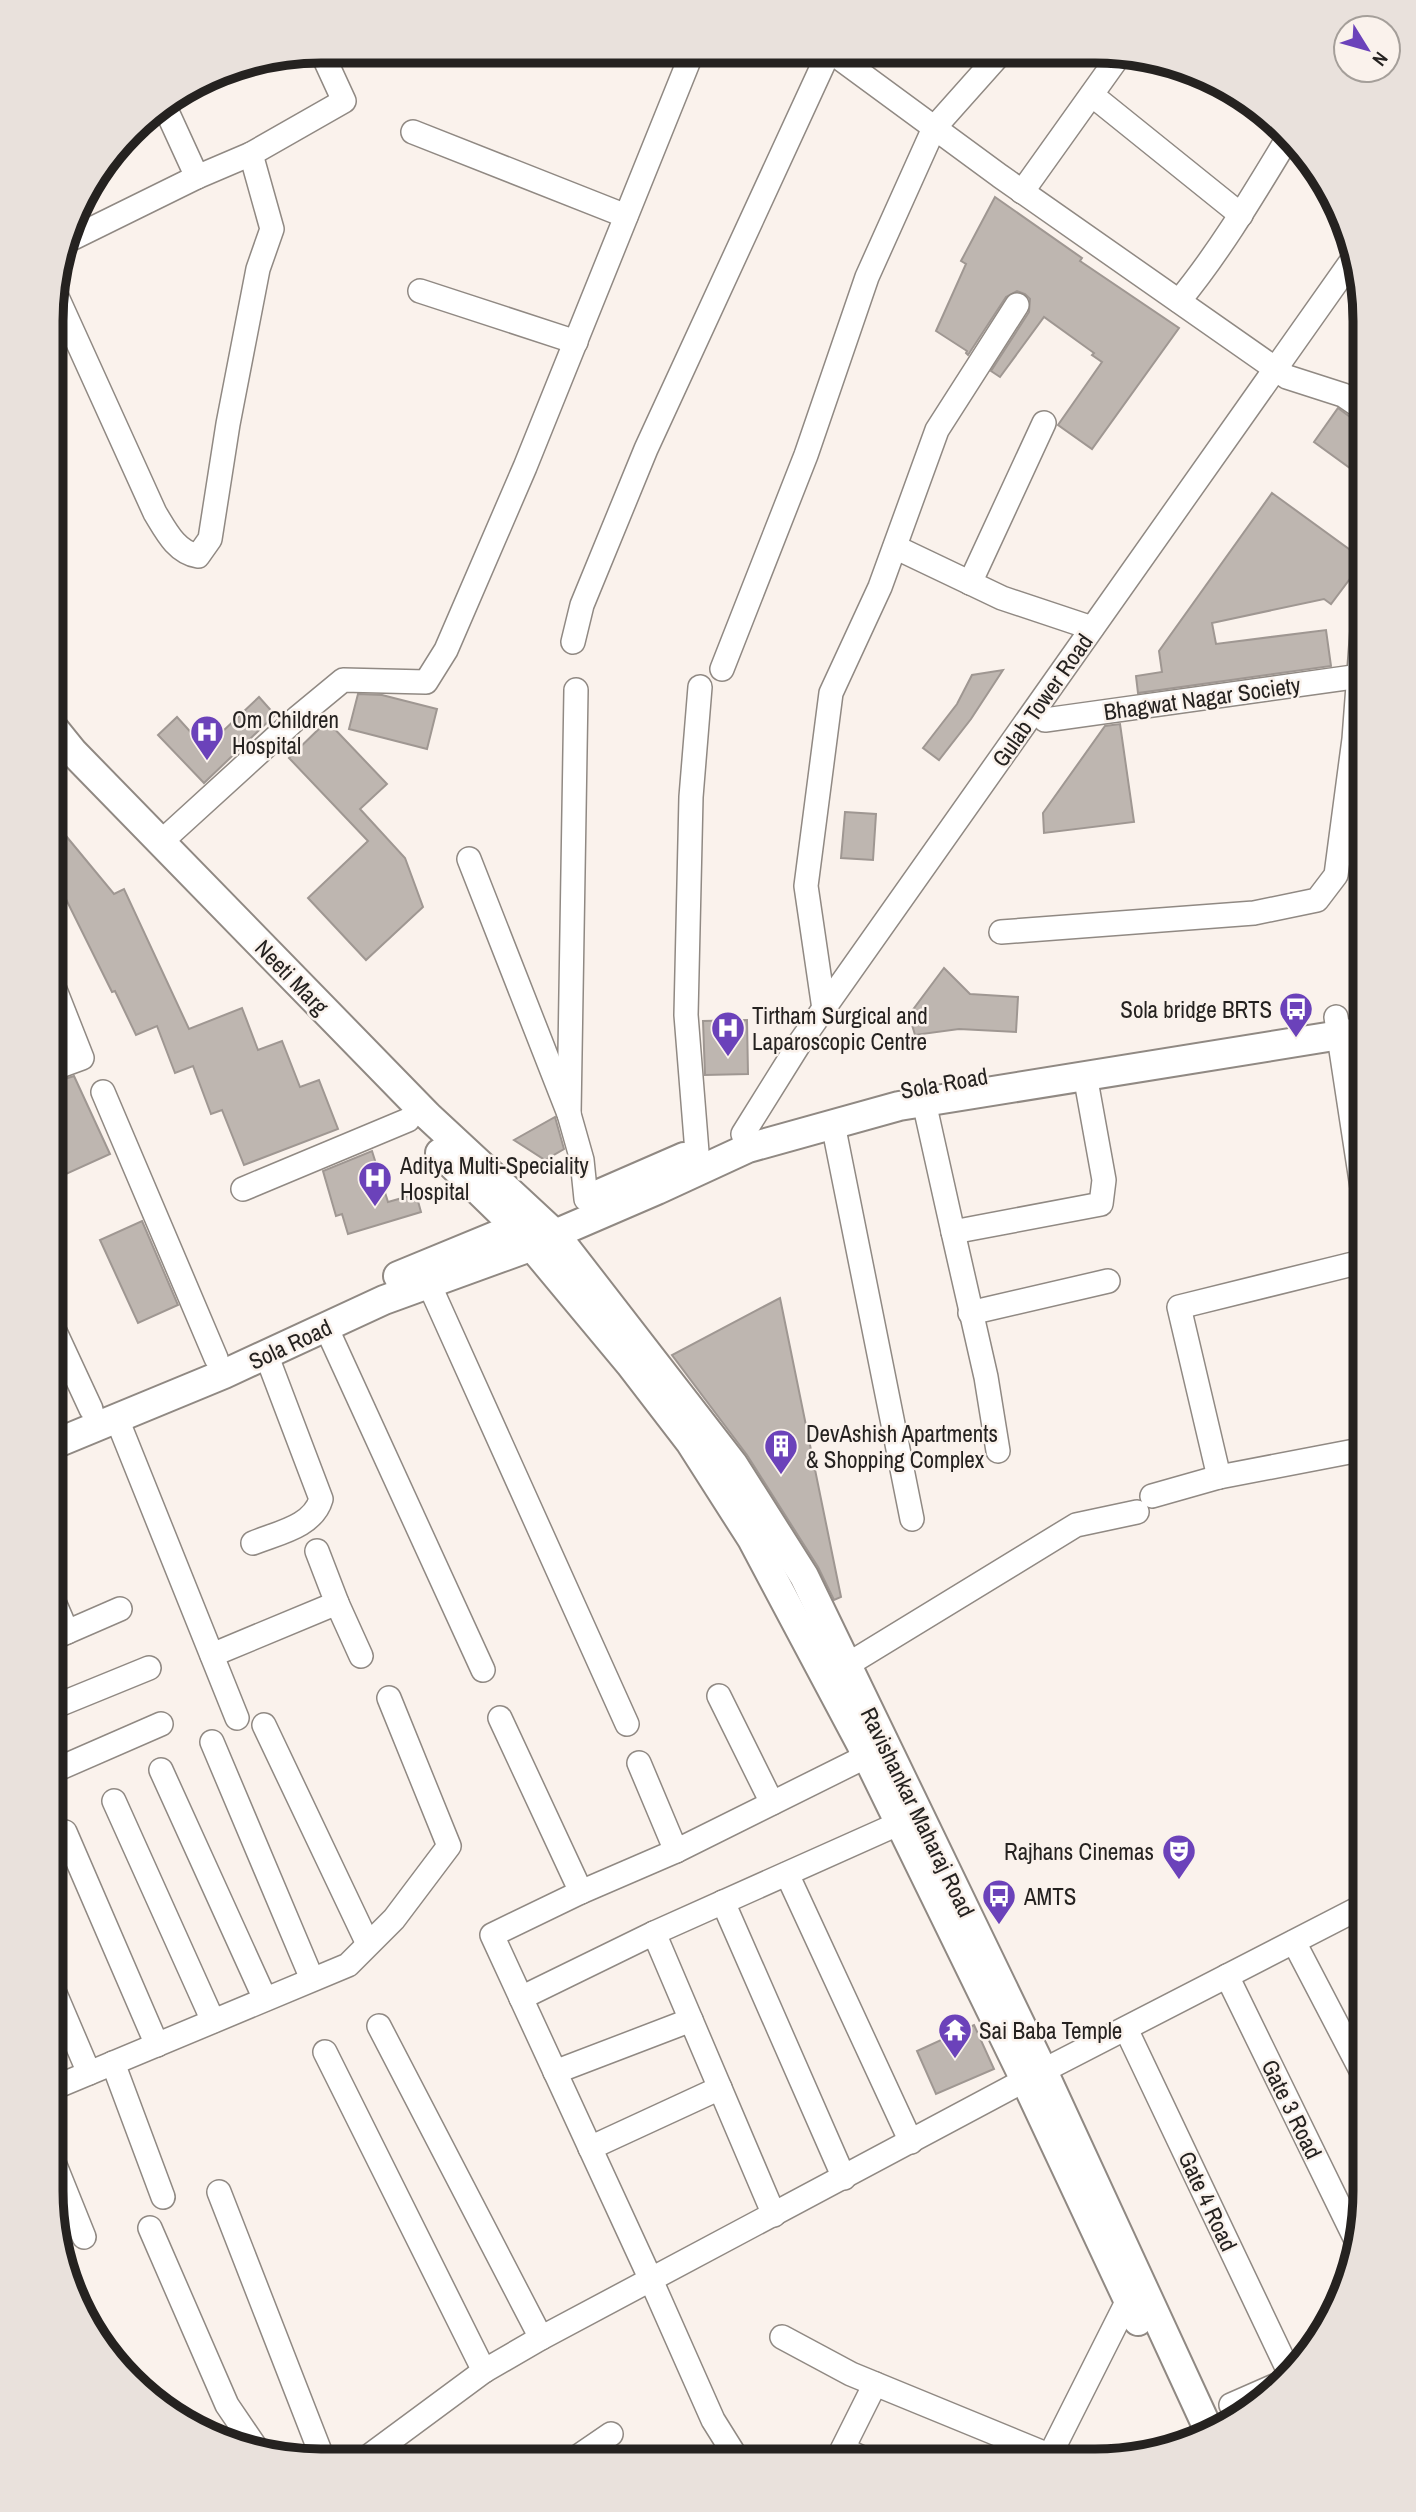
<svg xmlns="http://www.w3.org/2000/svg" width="1416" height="2512" font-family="'Archivo Narrow',sans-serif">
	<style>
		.green { fill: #f6c8a4 }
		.building { fill: #beb6b0; stroke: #9f9792; stroke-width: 2 }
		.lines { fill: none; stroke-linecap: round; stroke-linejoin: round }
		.minor-casing { stroke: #908983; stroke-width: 26 }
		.major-casing { stroke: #908983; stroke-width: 32 }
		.minor { stroke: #fff; stroke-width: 23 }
		.major { stroke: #fff; stroke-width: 28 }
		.labels { text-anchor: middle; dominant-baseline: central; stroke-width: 5; stroke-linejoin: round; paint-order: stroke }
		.street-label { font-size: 23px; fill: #252220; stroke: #faf2ec }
		.poi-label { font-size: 23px; fill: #252220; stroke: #faf2ec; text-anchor: start }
		.rim { fill: none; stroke: #252220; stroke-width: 9 }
	</style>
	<rect width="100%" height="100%" fill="#faf2ec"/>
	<path class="green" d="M91,2303L115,2364L106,2355L80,2307Z"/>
	<g class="building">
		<path d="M995,197L1082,258L1080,261L1179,328L1092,449L1058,425L1102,362L1092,355L1094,353L1044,317L1000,377L991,371L1029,312L1030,299L1025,294L1017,291L1006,297L968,355L966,353L967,351L936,331L966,264L961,261Z"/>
		<path d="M1338,408L1357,422L1365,424V455L1354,471L1314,442Z"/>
		<path d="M1272,493L1364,560L1331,604L1324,599L1212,623L1216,644L1326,630L1331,666L1138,693L1136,676L1162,672L1159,651Z"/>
		<path d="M1003,670L971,719L939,760L923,748L957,704L972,675Z"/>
		<path d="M358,694L382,695L437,709L427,749L349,729Z"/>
		<path d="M259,697L275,715L204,783L158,735L177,717L205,748Z"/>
		<path d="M327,721L387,784L360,809L405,858L423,907L366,960L308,898L368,841L289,758Z"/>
		<path d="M1120,724L1134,822L1044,833L1043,813L1105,726Z"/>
		<path d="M845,812L876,814L873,860L841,858Z"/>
		<path d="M52,819L114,894L124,889L189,1029L242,1008L258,1050L282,1041L300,1087L319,1080L338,1129L244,1165L222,1110L211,1114L193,1066L175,1073L157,1026L136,1035L115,991L112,992L52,871Z"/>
		<path d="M944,968L970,994L1018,997L1016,1032L959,1029L915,1035L909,1015Z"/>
		<path d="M747,1020L748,1074L705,1075L703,1021Z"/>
		<path d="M74,1076L110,1154L66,1174L52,1144V1083Z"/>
		<path d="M555,1117L564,1149L545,1160L514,1140Z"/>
		<path d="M372,1151L388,1202L416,1194L421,1212L348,1234L342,1214L336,1216L323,1171Z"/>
		<path d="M142,1221L178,1305L138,1323L100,1240Z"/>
		<path d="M780,1298L841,1597L834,1600L818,1567L747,1455L672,1355Z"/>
		<path d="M974,2025L994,2069L936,2094L917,2051Z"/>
	</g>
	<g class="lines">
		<g class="minor-casing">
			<g id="minor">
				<path d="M834,54L1000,176L1287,377L1343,395L1365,410"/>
				<path d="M1092,95L1241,215"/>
				<path d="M164,105L197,177"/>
				<path d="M413,132L626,216"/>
				<path d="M1022,192L1119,56"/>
				<path d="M67,241L197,177L251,154L344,101L321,51"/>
				<path d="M53,288L155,513C166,531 176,552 198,556L210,539L228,424L258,269L272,229L251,154"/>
				<path d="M420,291L576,342"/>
				<path d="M1179,301C1221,250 1255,192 1289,136"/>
				<path d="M895,547L1002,598L1092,628"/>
				<path d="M970,583L1044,423"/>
				<path d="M573,642L582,605L646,449L828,54"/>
				<path d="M722,669L806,455L867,277L934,128L999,55"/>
				<path d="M1045,720L1360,676"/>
				<path d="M161,842L297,718L343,680L426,682L446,650L525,467L692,53"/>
				<path d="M469,859L569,1114L582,1160L586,1199"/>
				<path d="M1001,932L1254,913L1317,900L1336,875L1354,739L1365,592"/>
				<path d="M824,1009L806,886L831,693L880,587L937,430L1017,305"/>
				<path d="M1336,1017L1365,1207"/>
				<path d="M52,1069L82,1058L52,982"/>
				<path d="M103,1092L216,1358"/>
				<path d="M924,1102L953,1232L1101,1204L1104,1180L1085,1075"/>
				<path d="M569,1114L576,690"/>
				<path d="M833,1124L912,1519"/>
				<path d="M748,1148L743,1134L801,1041L1355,256"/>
				<path d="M697,1152L686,1015L691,797L700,687"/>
				<path d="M243,1189L408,1120"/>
				<path d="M953,1232L986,1377L998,1451"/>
				<path d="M429,1284L627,1724"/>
				<path d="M970,1313L1108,1281"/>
				<path d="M52,1325L91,1409"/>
				<path d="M326,1327L483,1670"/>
				<path d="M117,1419L237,1718"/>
				<path d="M1219,1477L1179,1307L1365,1261"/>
				<path d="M1152,1496L1219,1477L1365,1449"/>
				<path d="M253,1543C277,1533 313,1527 321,1499L266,1354"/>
				<path d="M51,1595L67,1632"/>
				<path d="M337,1603L361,1656"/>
				<path d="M51,1639L120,1609"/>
				<path d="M212,1655L337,1603L317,1551"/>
				<path d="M847,1665L1076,1525L1137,1512"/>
				<path d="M719,1696L772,1803"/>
				<path d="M51,1708L149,1668"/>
				<path d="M500,1718L581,1892"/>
				<path d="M264,1725L368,1944"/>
				<path d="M212,1742L312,1979"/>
				<path d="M639,1763L676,1851L867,1756"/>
				<path d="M161,1770L265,1999"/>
				<path d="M51,1772L161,1724"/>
				<path d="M114,1801L213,2021"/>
				<path d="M65,1832L157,2045"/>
				<path d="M676,1851L581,1892L492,1935L651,2280L713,2420L738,2460"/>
				<path d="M787,1874L911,2142"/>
				<path d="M723,1902L844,2178"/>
				<path d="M654,1933L774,2215"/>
				<path d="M1294,1942L1365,2078"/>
				<path d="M1227,1976L1357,2242"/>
				<path d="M51,1984L89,2073"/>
				<path d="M521,1998L654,1933L900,1823"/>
				<path d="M379,2026L541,2338"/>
				<path d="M1126,2029L1290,2374"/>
				<path d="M325,2052L484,2371"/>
				<path d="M113,2063L163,2197"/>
				<path d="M555,2072L691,2020"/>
				<path d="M51,2089L348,1965L394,1919L449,1846L389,1698"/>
				<path d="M590,2148L720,2088"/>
				<path d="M51,2155L84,2237"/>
				<path d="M219,2192L323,2459"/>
				<path d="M150,2228L227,2405L259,2452"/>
				<path d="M782,2337L851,2374L1063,2461"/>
				<path d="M1231,2405L1279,2384"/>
				<path d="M843,2449L869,2461"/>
				<path d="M365,2459L484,2371L541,2338L1025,2080L1365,1905"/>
				<path d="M573,2460L611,2434"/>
				<path d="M837,2460L875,2384"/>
				<path d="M1047,2461L1128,2300"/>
			</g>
		</g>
		<g class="major-casing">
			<g id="major">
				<path d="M52,726L73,752L428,1116L555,1234L733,1464L804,1576L1043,2071L1210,2433"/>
				<path d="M440,1153L515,1226L630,1364L690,1442L752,1539L861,1744L1025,2080L1138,2321"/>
				<path d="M599,1194L684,1157"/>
				<path d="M398,1276L529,1222"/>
				<path d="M52,1445L224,1374L384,1300L530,1247L555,1234L657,1190L748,1148L899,1106L1365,1031"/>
			</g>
		</g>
		<use href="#minor" class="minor"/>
		<use href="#major" class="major"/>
	</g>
	<defs>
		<g id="hospital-pin" transform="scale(1.75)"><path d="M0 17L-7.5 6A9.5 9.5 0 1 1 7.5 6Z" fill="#6b42ba" stroke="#faf2ec"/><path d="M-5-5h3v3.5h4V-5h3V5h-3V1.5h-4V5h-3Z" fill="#fff"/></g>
		<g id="bus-pin" transform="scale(1.75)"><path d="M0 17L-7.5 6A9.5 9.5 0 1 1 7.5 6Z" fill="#6b42ba" stroke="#faf2ec"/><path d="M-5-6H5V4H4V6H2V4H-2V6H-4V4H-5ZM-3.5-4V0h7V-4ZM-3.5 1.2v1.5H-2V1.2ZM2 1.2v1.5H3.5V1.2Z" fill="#fff"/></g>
		<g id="building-pin" transform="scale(1.75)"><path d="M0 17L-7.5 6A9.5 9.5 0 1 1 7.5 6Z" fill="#6b42ba" stroke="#faf2ec"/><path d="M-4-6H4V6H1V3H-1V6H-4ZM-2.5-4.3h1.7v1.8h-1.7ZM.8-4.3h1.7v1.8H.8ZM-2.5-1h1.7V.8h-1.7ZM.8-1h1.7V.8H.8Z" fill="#fff"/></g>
		<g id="theatre-pin" transform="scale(1.75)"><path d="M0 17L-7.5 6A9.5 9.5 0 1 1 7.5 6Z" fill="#6b42ba" stroke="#faf2ec"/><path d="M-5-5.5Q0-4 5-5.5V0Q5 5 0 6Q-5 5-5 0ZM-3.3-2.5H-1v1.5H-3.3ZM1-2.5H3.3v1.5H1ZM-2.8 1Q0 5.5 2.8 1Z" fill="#fff"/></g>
		<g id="temple-pin" transform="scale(1.75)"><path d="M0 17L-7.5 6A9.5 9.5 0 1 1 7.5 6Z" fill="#6b42ba" stroke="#faf2ec"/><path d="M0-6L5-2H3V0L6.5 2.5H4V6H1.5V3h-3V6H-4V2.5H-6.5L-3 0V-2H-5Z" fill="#fff"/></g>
	</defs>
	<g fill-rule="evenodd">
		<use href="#hospital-pin" x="207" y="732"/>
		<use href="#bus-pin" x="1296" y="1009"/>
		<use href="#hospital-pin" x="728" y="1028"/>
		<use href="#hospital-pin" x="375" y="1178"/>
		<use href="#building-pin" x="781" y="1446"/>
		<use href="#theatre-pin" x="1179" y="1851"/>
		<use href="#bus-pin" x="999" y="1896"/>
		<use href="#temple-pin" x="955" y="2030"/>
	</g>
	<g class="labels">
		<g class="street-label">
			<text transform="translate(1202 698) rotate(-8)">Bhagwat Nagar Society</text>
			<text transform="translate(1042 700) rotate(-55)">Gulab Tower Road</text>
			<text transform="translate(292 977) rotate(46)">Neeti Marg</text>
			<text transform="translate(944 1083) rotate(-10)">Sola Road</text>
			<text transform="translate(290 1344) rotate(-25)">Sola Road</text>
			<text transform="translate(918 1812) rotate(64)">Ravishankar Maharaj Road</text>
			<text transform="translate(1292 2109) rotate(64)">Gate 3 Road</text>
			<text transform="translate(1208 2201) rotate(65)">Gate 4 Road</text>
		</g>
		<g class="poi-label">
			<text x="232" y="719">Om Children<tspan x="232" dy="26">Hospital</tspan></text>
			<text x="1272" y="1009" text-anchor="end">Sola bridge BRTS</text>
			<text x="752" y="1015">Tirtham Surgical and<tspan x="752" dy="26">Laparoscopic Centre</tspan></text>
			<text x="400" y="1165">Aditya Multi-Speciality<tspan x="400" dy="26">Hospital</tspan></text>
			<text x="806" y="1433">DevAshish Apartments<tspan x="806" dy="26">&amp; Shopping Complex</tspan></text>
			<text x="1154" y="1851" text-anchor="end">Rajhans Cinemas</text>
			<text x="1024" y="1896">AMTS</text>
			<text x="979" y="2030">Sai Baba Temple</text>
		</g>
	</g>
	<path d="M0 0H1416V2512H0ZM321 63H1095A258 258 0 0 1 1353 321V2191A258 258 0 0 1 1095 2449H321A258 258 0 0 1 63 2191V321A258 258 0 0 1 321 63Z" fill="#e9e1dc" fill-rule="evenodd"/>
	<path class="rim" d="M321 63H1095A258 258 0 0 1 1353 321V2191A258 258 0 0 1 1095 2449H321A258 258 0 0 1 63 2191V321A258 258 0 0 1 321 63Z"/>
	<g transform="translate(1367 49) rotate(127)"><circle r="33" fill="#faf2ec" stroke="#a59f9a" stroke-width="2"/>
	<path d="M0-5L12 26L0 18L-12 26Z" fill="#6b42ba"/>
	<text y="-10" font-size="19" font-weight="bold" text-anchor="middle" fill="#252220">N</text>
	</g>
</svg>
